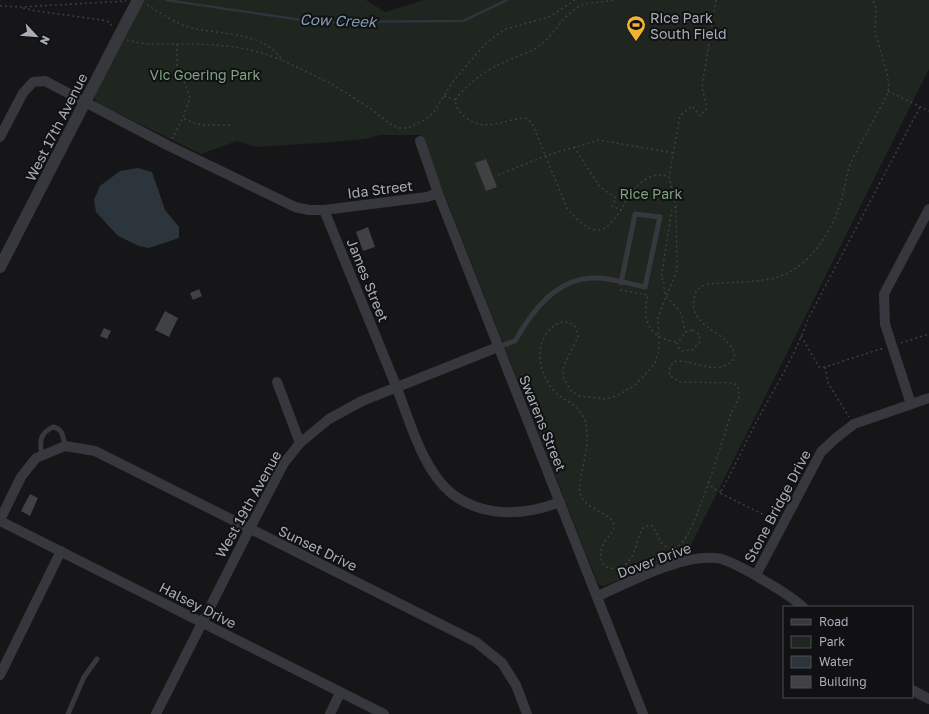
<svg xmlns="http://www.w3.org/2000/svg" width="929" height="714" font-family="'Golos Text',sans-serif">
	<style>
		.green { fill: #1e261f }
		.water { fill: #2c353c }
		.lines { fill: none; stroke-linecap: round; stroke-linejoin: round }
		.stream { stroke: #2c353c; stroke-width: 2.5 }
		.building { fill: #404145 }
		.path { stroke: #3d3f44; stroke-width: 1.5; stroke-dasharray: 2 3; stroke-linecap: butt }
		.service { stroke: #37383d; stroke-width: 5 }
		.minor { stroke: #37383d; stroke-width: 10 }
		.tertiary { stroke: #37383d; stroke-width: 12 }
		.tertiary-bridge { stroke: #37383d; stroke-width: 12 }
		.labels { text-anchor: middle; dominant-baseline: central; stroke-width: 4; stroke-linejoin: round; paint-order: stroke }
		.poi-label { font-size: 14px; fill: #a8adb8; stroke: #111113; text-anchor: start }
		.park-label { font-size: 14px; fill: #7fa381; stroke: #111113 }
		.street-label { font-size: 14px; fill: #a8adb8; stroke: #111113 }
		.water-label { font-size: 15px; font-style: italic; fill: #7f9bb3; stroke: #111113 }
	</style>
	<rect width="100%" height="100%" fill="#161618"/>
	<path class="green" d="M144,0H366L385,12L424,0H929V69L686,555L603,586L598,584L421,135H380L365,139L320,143L256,147L237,141L201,154L97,103L95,99V92Z"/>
	<path class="water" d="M138,168L152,172L165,210L179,227V238L149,248L139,246L118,236L96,212L94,200L100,186L120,171Z"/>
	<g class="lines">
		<path class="stream" d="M166,0L315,22L463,21L507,0"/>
	</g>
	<g class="building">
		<path d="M486,159L497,187L486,191L475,163Z"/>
		<path d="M368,227L375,247L363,251L356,232Z"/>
		<path d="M199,289L202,296L193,300L190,293Z"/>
		<path d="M165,311L178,318L169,337L155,330Z"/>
		<path d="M104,328L111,331L107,339L100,336Z"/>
		<path d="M30,494L38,498L30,516L21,511Z"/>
	</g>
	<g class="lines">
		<g class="path">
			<path d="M613,0C602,3 591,1 580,6C561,16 554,37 536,48C529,53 519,55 511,59C487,69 471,80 455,100C456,108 460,113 466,118C488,133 503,119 525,118L532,123L567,208C622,276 617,163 668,176"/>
			<path d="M716,0L702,87L707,108L700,116L692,106L680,116L669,177L676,207L677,270L658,317L659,350L655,364L634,386L616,396L606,399L580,396L570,390L563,376L564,365L578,337L575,326C556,311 537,341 540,359C541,371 548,386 557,394C568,402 581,407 585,421C591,441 582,467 579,488C582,509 600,508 613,521L614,529C606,542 596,547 603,564C607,568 611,569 617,568C638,564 634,538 645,526H653C658,534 659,545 669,548C672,548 677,548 680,545C695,533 724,436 731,413L739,398V389L734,383L680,382L669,375L670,366L676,361C695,360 721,378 734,358C735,354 734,350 731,346C719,330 690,325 694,299C695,290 700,286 708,284C729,282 749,283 770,279C807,272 831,235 841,201C845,188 846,175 851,162L887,95L889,87L887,73L875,32L876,8L873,0"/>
			<path d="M147,5C159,12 172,21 185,26C216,36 262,29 282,60L330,83L371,109L390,124L399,128H408L426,119L433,113L454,80L487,42L498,34L506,29L549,17L575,0"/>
			<path d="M0,6L21,7L126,1"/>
			<path d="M23,8L36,11L102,20L110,22L112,27"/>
			<path d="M127,40C147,46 168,44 188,44C220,44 251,47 281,60"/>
			<path d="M177,44V70L182,76L190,98L183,118"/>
			<path d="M888,91L929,111"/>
			<path d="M444,96L455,100"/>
			<path d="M172,139L183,118C205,129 208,124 230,125"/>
			<path d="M574,147L600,187L616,198L612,206L625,212"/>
			<path d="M498,175L548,155L599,140L673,153"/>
			<path d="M676,207L672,209L661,278L664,280C663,298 668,297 678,309C683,314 683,326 686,333"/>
			<path d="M620,290L648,295C643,313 645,332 665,339C669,341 674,341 678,342"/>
			<path d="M693,330L700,335L699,343L692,350L682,351L678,347L677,343L686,332Z"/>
			<path d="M801,336L819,367H825L884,348"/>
			<path d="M901,343L929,334"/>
			<path d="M825,367L828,383L849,417"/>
			<path d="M708,482L714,489L721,492"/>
			<path d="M776,521L720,493C736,465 749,434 765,406C781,378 797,350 808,319L920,107"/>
		</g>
		<g class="service">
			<path d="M498,347L515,341C532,311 557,277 596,278C612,278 630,284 645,287L660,217L635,214L621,283"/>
			<path d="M42,455C39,442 40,433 53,427C63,429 63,436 65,446"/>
			<path d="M68,714L84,677L97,659"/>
		</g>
		<g class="minor">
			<path d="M0,137L23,93L33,82L45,81L169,146L295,207L309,210H324L427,197L438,193"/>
			<path d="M420,141L438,193L643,714"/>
			<path d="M324,210C347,267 371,324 394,381C409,417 421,468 451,493C483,518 524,516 560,502"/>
			<path d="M277,382L300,443"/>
			<path d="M911,404L885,324L884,294L929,209"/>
			<path d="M0,520L21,477L36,458L65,446L95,451L476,642L502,663L516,685L527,714"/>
			<path d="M0,521L384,714"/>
			<path d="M756,575L821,452L836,438L854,424L929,398"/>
			<path d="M598,596C632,581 679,555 716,558C725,558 754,574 763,580C777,588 791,596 803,607"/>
			<path d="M0,675L61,551"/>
			<path d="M912,690L929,699"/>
			<path d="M156,714L249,530L284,463L300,443L329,419L362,401L498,347"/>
			<path d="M330,714L340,693"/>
		</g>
		<path class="tertiary" d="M0,267L119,36"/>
		<path class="tertiary-bridge" d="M119,36L138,0"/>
	</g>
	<defs>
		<g id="stadium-pin" transform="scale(1)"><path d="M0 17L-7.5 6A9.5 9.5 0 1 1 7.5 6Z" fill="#f2b134" stroke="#111113"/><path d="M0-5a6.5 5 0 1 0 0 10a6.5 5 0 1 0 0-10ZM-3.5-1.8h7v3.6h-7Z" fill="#111"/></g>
	</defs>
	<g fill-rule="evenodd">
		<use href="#stadium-pin" x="636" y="25"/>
	</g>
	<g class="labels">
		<g class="poi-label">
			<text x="650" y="17">Rice Park<tspan x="650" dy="16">South Field</tspan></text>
		</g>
		<g class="park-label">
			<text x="205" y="74">Vic Goering Park</text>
			<text x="651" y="193">Rice Park</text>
		</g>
		<g class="street-label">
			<text transform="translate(56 127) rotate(-63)">West 17th Avenue</text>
			<text transform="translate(380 189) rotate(-7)">Ida Street</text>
			<text transform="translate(368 280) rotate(68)">James Street</text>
			<text transform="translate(543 423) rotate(68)">Swarens Street</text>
			<text transform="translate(248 504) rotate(-61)">West 19th Avenue</text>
			<text transform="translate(777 506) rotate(-62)">Stone Bridge Drive</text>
			<text transform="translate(318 548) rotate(26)">Sunset Drive</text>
			<text transform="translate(654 560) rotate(-20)">Dover Drive</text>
			<text transform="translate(198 605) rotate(27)">Halsey Drive</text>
		</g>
		<g class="water-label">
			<text transform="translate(338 20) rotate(2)">Cow Creek</text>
		</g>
	</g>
	<rect x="783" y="606" width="130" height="92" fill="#111113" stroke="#4d4f55"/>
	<rect x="791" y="619" width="20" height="6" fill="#37383d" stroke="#4d4f55"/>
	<text x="819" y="626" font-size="12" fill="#a8adb8">Road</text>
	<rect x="791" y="636" width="20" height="12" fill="#1e261f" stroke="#4d4f55"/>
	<text x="819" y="646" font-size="12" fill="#a8adb8">Park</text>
	<rect x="791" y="656" width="20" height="12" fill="#2c353c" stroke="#4d4f55"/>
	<text x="819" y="666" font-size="12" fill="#a8adb8">Water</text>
	<rect x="791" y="676" width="20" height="12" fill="#404145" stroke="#4d4f55"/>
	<text x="819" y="686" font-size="12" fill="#a8adb8">Building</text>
	<g transform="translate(36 36) rotate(116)" stroke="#111113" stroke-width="3" paint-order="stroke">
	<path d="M0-3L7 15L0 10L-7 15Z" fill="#a8adb8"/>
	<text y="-6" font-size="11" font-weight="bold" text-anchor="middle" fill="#a8adb8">N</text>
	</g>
</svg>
